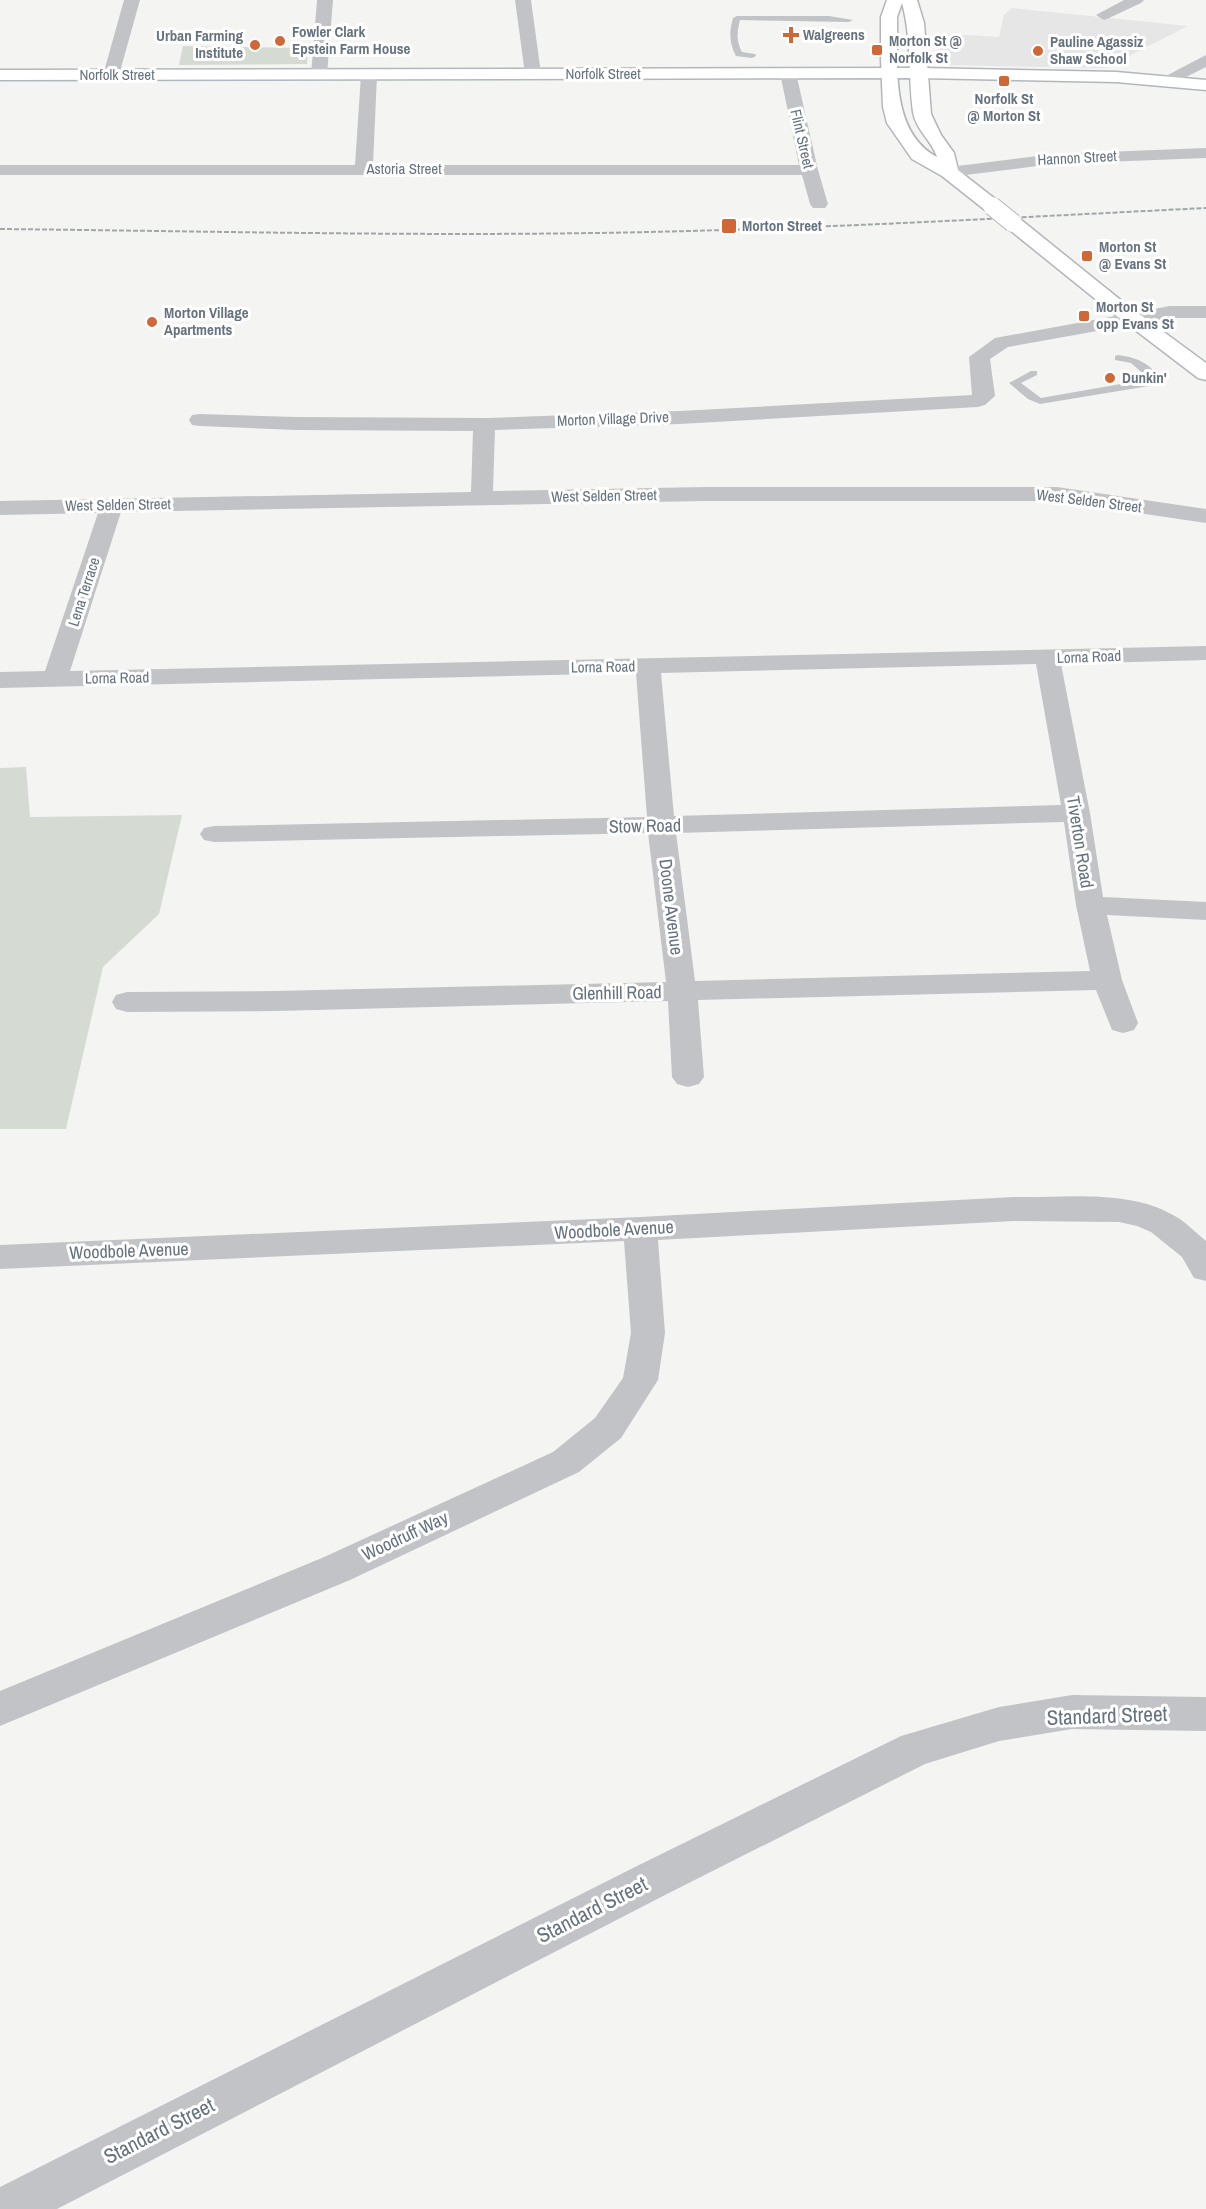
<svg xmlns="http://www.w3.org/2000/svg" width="1206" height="2209" font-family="'Archivo Narrow',sans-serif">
<rect width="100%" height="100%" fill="#f4f5f2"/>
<path fill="#e5e6e5" d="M1012 8 1188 26 1105 68 939 65 937 33 999 37 1004 15Z"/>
<g fill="#d5dbd3">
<path d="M183 46 308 48 307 64 179 65Z"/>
<path d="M26 767 30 817 182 815 159 914 103 967 66 1129H0V768Z"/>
</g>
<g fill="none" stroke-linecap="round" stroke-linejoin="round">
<g stroke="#b3b7bb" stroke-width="3">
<path id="secondary" d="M920 68 1116 72 1206 80V90L1116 82 920 78 0 80V70Z"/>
</g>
<g stroke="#b3b6b9" stroke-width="3">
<g id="highway">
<path d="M887 0H917L924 23 931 114 941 135 954 153 958 170 999 202 1002 206 999 210H985L942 176 912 159 887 123 883 107 881 59V17ZM902 3C912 39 908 75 913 112 916 130 932 141 937 157 889 131 898 64 897 17Z"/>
<path d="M1013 217 1020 219 1123 302 1206 363V380L1198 378 1109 310 1006 227 1003 223 1006 219Z"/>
</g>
</g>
<g fill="#c1c3c6" fill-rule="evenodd">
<path d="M737 16H829L853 20 849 22 740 20C737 32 736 41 742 52L755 54 756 56 752 58 736 56C729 43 729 32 733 18Z"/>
<path d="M1118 355C1134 357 1153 363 1159 380L1149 386 1040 404 1028 399 1009 383 1031 371H1037V375L1021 383 1041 398 1149 379 1131 363 1115 360V356Z"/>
</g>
<g fill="#c1c3c6" fill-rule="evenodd">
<path d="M124 0H140L119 75 111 80 103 75Z"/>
<path d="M317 0H333L327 75 319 80 311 75Z"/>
<path d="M515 0H531L541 74 539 77 533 79 525 74Z"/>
<path d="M1124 0H1144L1141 3 1109 18 1104 20 1096 15Z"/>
<path d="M1206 55V67L1170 85 1162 80 1164 77Z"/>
<path d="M788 68 796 73 818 170 828 204 825 208H813L810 204 802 175H0V165H355L361 75 369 70 377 75 373 165H799L780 73Z"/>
<path d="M1206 148V158L1053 164 949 177 943 176 940 172 943 168 949 167 1053 154Z"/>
<path d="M1170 306H1206V318H1170L1008 347 990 359 995 396 985 405 978 407 680 424 495 430 493 491 705 487H1057L1206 509V523L1057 501H705L121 512 70 671 1206 646V660L1061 664 1090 813 1103 897 1206 902V920L1107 915 1122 980 1138 1023 1134 1030 1123 1033 1112 1030 1096 990 698 1000 704 1077 699 1084 688 1087 677 1084 672 1077 668 1001 276 1011 127 1012 116 1009 112 1002 116 995 127 992 276 991 666 982 648 833 214 842 204 840 200 834 204 828 214 826 647 817 636 673 0 688V672L45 671 98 513 0 515V501L471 492 473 431 296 430 200 426 192 425 189 420 192 415 200 414 296 417 488 418 680 411 972 395 969 357 995 338ZM1036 664 1061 805 674 816 661 673ZM1064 822 1076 905 1090 971 695 981 676 833Z"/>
<path d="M1014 1197C1065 1198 1127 1189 1173 1215 1185 1221 1195 1232 1206 1241V1281L1194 1278 1182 1257 1151 1232 1137 1226 1119 1222 1014 1221 658 1240 665 1333 658 1380 621 1438 579 1472 350 1580 0 1726V1691L322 1558 553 1452 595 1418 623 1378 631 1333 624 1241 0 1269V1245L640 1217Z"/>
<path d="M1072 1695 1206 1697V1731L1072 1729 999 1741 925 1764 665 1895 57 2209H0V2187L635 1867 901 1736 999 1707Z"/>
</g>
<use href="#secondary" fill="#fff" fill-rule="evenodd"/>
<use href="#highway" fill="#fff" fill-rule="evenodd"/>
<path stroke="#a2a6ab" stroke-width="2" stroke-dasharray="5 2" stroke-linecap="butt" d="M0 229C198 231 396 236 594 233 798 230 1002 218 1206 208"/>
<g stroke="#b3b6b9" stroke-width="20" stroke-linecap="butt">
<path id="highway-bridge" d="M992 206 1013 223"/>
</g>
<use href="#highway-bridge" stroke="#fff" stroke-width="18"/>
</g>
<g fill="#d06736" stroke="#fff" stroke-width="2">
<path d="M788 26h6v6h6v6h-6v6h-6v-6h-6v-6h6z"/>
<circle cx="280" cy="41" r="6"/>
<circle cx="255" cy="45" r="6"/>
<rect x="871" y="44" width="12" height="12" rx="3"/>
<circle cx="1038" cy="51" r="6"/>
<rect x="998" y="75" width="12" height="12" rx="3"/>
<rect x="721" y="218" width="16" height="16" rx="3"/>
<rect x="1081" y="250" width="12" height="12" rx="3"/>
<rect x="1078" y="310" width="12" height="12" rx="3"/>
<circle cx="152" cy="322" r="6"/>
<circle cx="1110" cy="378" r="6"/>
</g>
<g text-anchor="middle" stroke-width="6" stroke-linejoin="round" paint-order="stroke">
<g font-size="15" font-weight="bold" fill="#67727f" stroke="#fff" text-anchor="start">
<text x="292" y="37">Fowler Clark<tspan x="292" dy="17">Epstein Farm House</tspan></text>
<text x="803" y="40">Walgreens</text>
<text x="243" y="41" text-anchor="end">Urban Farming<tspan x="243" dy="17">Institute</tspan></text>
<text x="889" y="46">Morton St @<tspan x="889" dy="17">Norfolk St</tspan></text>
<text x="1050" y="47">Pauline Agassiz<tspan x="1050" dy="17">Shaw School</tspan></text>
<text x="1004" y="104" text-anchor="middle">Norfolk St<tspan x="1004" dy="17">@ Morton St</tspan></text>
<text x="742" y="231">Morton Street</text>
<text x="1099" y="252">Morton St<tspan x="1099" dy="17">@ Evans St</tspan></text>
<text x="1096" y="312">Morton St<tspan x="1096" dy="17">opp Evans St</tspan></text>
<text x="164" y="318">Morton Village<tspan x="164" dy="17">Apartments</tspan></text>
<text x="1122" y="383">Dunkin'</text>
</g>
<g font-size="15" fill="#67727f" stroke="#fff">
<text x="603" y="79">Norfolk Street</text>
<text x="117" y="80">Norfolk Street</text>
<text transform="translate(802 139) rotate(77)" y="5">Flint Street</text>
<text transform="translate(1077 158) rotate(-3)" y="5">Hannon Street</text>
<text x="404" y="174">Astoria Street</text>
<text transform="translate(613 419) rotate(-2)" y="5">Morton Village Drive</text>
<text transform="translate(604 496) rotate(-1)" y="5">West Selden Street</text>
<text transform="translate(1089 501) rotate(7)" y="5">West Selden Street</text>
<text transform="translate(118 505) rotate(-1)" y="5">West Selden Street</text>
<text transform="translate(84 592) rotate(-72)" y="5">Lena Terrace</text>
<text transform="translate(1089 657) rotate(-2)" y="5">Lorna Road</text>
<text transform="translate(603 667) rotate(-1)" y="5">Lorna Road</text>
<text transform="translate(117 678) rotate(-1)" y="5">Lorna Road</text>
</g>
<g font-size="18" fill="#67727f" stroke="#fff">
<text transform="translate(645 826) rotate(-1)" y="6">Stow Road</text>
<text transform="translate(1080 842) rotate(81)" y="6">Tiverton Road</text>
<text transform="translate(671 907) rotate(83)" y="6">Doone Avenue</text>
<text transform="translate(617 993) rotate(-1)" y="6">Glenhill Road</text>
<text transform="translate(614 1230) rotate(-3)" y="6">Woodbole Avenue</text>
<text transform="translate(129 1251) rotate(-2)" y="6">Woodbole Avenue</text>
<text transform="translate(405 1536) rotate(-25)" y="6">Woodruff Way</text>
</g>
<g font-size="21" fill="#67727f" stroke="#fff">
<text transform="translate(1107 1716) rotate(-2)" y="7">Standard Street</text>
<text transform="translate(592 1910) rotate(-27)" y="7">Standard Street</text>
<text transform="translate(159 2131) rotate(-27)" y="7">Standard Street</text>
</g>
</g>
</svg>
